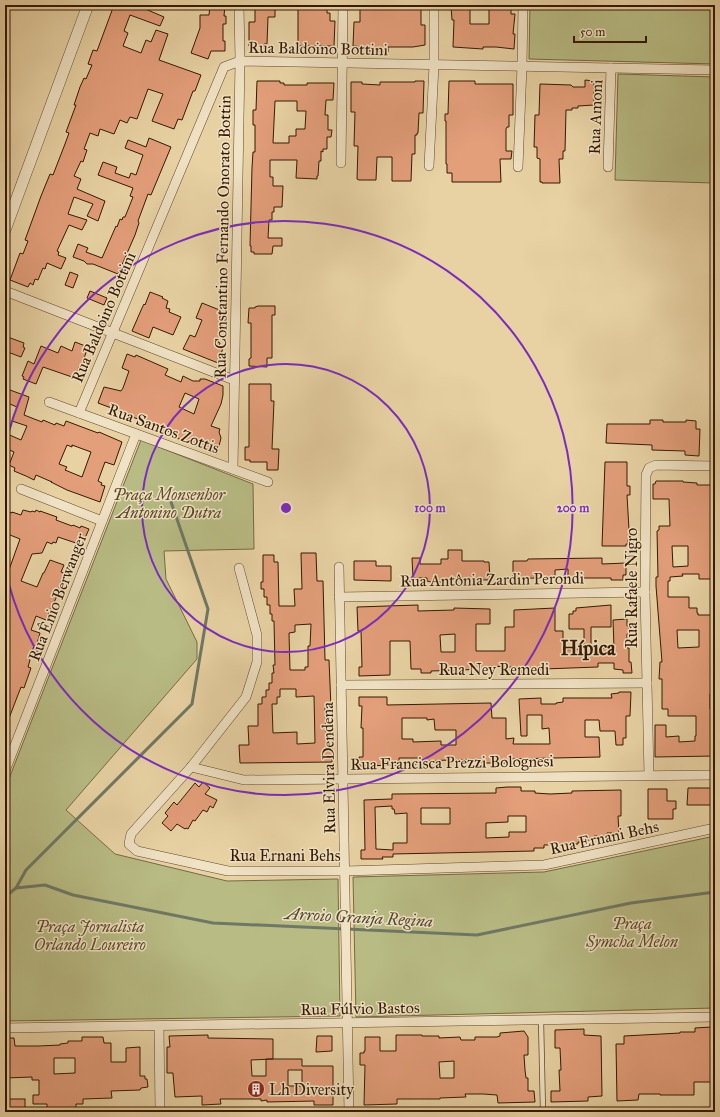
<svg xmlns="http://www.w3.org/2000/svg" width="720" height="1117" font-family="'IM FELL Great Primer',serif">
<rect width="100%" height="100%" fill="#e8d2a4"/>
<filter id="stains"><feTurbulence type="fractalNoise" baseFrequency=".005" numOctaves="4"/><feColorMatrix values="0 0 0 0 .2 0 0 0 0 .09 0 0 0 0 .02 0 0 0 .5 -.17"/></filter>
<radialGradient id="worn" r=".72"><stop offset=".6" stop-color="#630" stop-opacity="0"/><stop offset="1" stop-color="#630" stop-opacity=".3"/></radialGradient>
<g fill="#b8bb84" stroke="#766a42">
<path d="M530 5H715V64L529 59Z"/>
<path d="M618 74 715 77 713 183 615 180Z"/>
<path d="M141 440 253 484 254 549 164 551 166 579 197 642V659L66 810 115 854 227 881 338 879 340 1016 5 1021V789Z"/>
<path d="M715 836V1008L356 1017 353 877 544 872Z"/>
</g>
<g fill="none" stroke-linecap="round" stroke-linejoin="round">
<g stroke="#6f7864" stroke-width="3">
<path d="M16 888 26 870 192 704 208 609 170 499"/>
<path d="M5 897 16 888 45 885 73 895 213 923 477 935 631 903 715 892"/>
</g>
</g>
<g fill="#e39e7a" stroke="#341900" fill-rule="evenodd">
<path d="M114 5H136L164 17 160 26 130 15 124 31 128 33 123 46 141 53 146 40 151 42 156 30 168 34 159 60 201 75 195 91H193L182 120 178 119 174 129 152 121 163 94 148 89 137 119 130 117 127 123 120 120 114 134 100 129 98 136 90 133 84 149 87 150 83 162 81 161 74 176 81 179 77 189 105 201 98 221 87 216 93 204 74 197 68 214 87 220 82 230 69 225 57 251 59 252 58 255 66 258 61 269 47 263 45 269 43 268 38 280 35 279 33 285 30 283 28 287 10 280 20 253 23 254 28 241 25 240 41 196 50 174 53 175 65 144 69 133 66 132 76 105H74L80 87 84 78 86 79 92 65 88 64 93 50 97 51Z"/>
<path d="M210 5H225L224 16H226V24H223V41H225V51H211L208 59 191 53 200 28V15H209Z"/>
<path d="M255 5H274V8H275V17H268L267 44H264V46H249V22H255Z"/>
<path d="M298 5H327V13H330V21H335L334 46H298Z"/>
<path d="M360 5H421V25H425V45L413 47H388V52L369 51V48L358 47 357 46H353L354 22H360Z"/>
<path d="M456 5H470V24H489V5H511V14H515L513 34H515L514 49 496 47H483V49L453 47 454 20H452L451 6H456Z"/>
<path d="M585 80 594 81V105L578 106V108H572V110H566L565 151H563V159H559L560 183H542V182H540V159L537 158V147H534L535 115H539L540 84 571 85 573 87H585Z"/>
<path d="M257 81H280V83H284V85H307V83H334L333 100H326L325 115H328V130H332L331 137H327V149H323V152L321 151V161H319L318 176H317V179L296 178 297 160H270V177H273V186H283L282 207H274V212H272V220H269L268 238H282V246H273L272 254H254V252H251V246H250L252 168 253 152H255V125H253V110H256ZM275 101H297V111H306L305 129H296V136H289V143H273Z"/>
<path d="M415 81H424L423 113H419L418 133H417V135H415V154H412L411 181H392V157H377L376 180H359L357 179 358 146H354L355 112H351V82H362V84L380 85V82H415Z"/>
<path d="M449 81H475V84H513V115H509V127H507L506 129V151H512L511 159H500L501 182H452V173H447V164H446V121H445V114H448Z"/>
<path d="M149 138 171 147 151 195 148 194 138 221 139 223 135 235 118 274 93 264H87L84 261 73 257 78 244 88 248 86 252 102 258 116 226 117 227 120 219 122 220 123 217H125L133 197 130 196 133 188 98 175 103 162 117 167 115 173 129 178 131 173 136 175 143 155 125 148 128 140 146 147Z"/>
<path d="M70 272 78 275 73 288 65 285Z"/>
<path d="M90 291 107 298 104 305 87 298Z"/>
<path d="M150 292 163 297 162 298 168 301 166 308 170 309 169 312 181 317 173 335 153 327 149 338 132 331 142 308 144 304 145 305Z"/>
<path d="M202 303 222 311 219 318 221 319 220 323 223 324 218 342 220 343 219 346 223 348 218 363 183 349 190 335 195 337 202 320 196 318Z"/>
<path d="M258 306H275V315H272V358H267V367L249 366V359L251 358V323H248L249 308H255V307Z"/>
<path d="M5 336 24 343 23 347 25 348 21 357 5 351Z"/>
<path d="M75 342 88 347 81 367H79L75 378 43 367 36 384 23 379 24 377 22 376 28 361 34 364 41 346 58 353 61 346 72 351Z"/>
<path d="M127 354 135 357 136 355 168 369 165 375 181 382 183 376 193 381H200V379H205L223 386V395L221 404 211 426 220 429 219 432 221 438 217 454 169 435 170 432 155 425 121 413 122 412 98 403 104 387 121 391 123 388 129 371 122 368ZM185 393 199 399 194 414 179 407Z"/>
<path d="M249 384H271V401H274L272 449H279L278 470H267V462H250V460H245V447H249Z"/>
<path d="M10 390 29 397 24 415 42 422 43 420 55 425 56 423 64 426 66 421 98 433 99 432 122 442 114 465 105 462 98 481 102 483 101 485 105 486 100 502 67 490 51 482H52L36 475 34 480 26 476 14 471 15 468 9 465 14 452 5 448V433L21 440 27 426 12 421 17 407 5 402ZM67 445 72 447V445L91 452 82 477 65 470 67 467 59 464Z"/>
<path d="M650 420H663V422H686V420L696 421V429H700L699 456 685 455V451L652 450V445L606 443 607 424H650Z"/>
<path d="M605 462H627V486H630V495H627L629 530V539H628V544H626V546H602Z"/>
<path d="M656 481H683V482L697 483V485H712V515H715V579H699V574H682L683 576 670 577V581H668V597H689V608H697V613H698V615H715V694H710V709H715V756L655 757V725H666V737L679 736V742L695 741V736H696V716H668V709H662V679H659L660 662H662L656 586V577H658L657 531 659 530V526H670L669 499H653V484H655ZM672 546H688V566L673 567ZM677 630H699V647L678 648Z"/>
<path d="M23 510 31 512 32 511 35 512 36 510 40 512V511L57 517 56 520 72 526 73 525 80 528 81 526 89 529 82 545 58 537 56 543 53 542 52 544 47 542 42 553 32 554 21 581 37 587 43 573H44L50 560 64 565 61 572 64 573 56 598 46 620 36 616 31 630 40 633 36 647 34 646 29 660H30L28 667 31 668 24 688 21 687 6 726 5 590 7 582 5 581 20 539 5 533V511L12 513V512L21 515Z"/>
<path d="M448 550H462V561H484V562H489L490 580 441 579 442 582H431L427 581V578H413L412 558H420V564H441V559H448Z"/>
<path d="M301 553H316L317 581H323L325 660H329L331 708H325L326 732H333L332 762 240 763 239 745H249L248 726H258V704H262V697H266V690H269V683H272V673H274L273 665H275L274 621H272V614H270V605H267V597H264V589H261V582H263V555H274V562H278L279 606H295L294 589H302ZM311 624 310 646H308V667H305V670H290L289 633 295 632V625ZM280 689H296V697L314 696 315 743 297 744V732L273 733 272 704H277V697H280Z"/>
<path d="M602 558V564L626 563V575H623V580H611V578H568V569L555 570V577L513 579V561H527L528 559Z"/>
<path d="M354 561H376V566H391V581L354 580Z"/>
<path d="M418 605V611L454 610V608L490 609V624H476V651H505V627H514V610L555 608V631H563V650L584 649V629H569V614H573V611H576V608L611 605V627H591V649L614 648 613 620 627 619V626H629V634H627V648H629V662H631L632 673H623V670L614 669V663H598V667L543 669V670H533V668L488 666V669L431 671V673H421V669H411L410 641H390V675L359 676V667H362L361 631H358L357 607ZM455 634V652H441L440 635Z"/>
<path d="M619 692H631L630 716H626V738H623V745H616L615 731H600L599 720H585V737H599L600 757 510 759V763H481V759L421 761V758H399V765L359 766V757H363V728H361L362 706H359V697H387V705L491 703 492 718H506V739L514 738 513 744H550L549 728 542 729V715H527V736H521L519 699 541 698V704H556V703L563 702V698H612L611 694 619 693ZM402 718H427V720L434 719 435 730H456V745H441V741L413 742V739H402Z"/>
<path d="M203 782 210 788 205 794 217 800 213 808 210 806 207 812 203 810 195 821 193 820 188 829 186 828 185 829 177 824 171 831 162 823 168 816 165 813 174 802 177 805 195 783 199 787Z"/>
<path d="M507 787H521V791H535V793L550 794 572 793V791L621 790V816H618L619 833H607V836H594V840H582L583 842H578V844L544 845V848H534V851L393 854V857H382L383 859H361V850H365L364 800 392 799V794L496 793V788ZM392 806V809H394L395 814 407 813V843H393V850L376 849 375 807ZM421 808H450V824H421ZM508 816H526V832H509V837L486 838V823L508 822Z"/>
<path d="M688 788H714L715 805H687Z"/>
<path d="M648 789H667V801H676V809H673V819H648Z"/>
<path d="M712 1027V1039H715V1082H694V1095H660V1094H639L638 1100 617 1101 616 1044H624V1036L680 1033V1032H695V1028Z"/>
<path d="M584 1029V1035L601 1036 602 1096 588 1097V1101L551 1102V1091H560L559 1070H561L560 1048H555V1030Z"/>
<path d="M524 1031 528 1037V1055H524L525 1070 526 1078H528V1091H534L535 1102 498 1103 497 1095 483 1094H465L466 1097 440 1098V1099H397V1104L364 1105 365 1065H360V1053H364V1051H365V1037H380V1051H396V1035H422V1036H439V1038L460 1037 461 1040H475V1037H497L500 1036V1033ZM454 1061V1078H440L439 1062Z"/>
<path d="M208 1035V1038L273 1039V1059L251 1060 252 1076H266V1059H302V1066H333V1105H314V1101L267 1102V1100L261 1101V1099H220L221 1104 202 1105V1096L175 1097 173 1074V1073H167V1047H170L169 1036ZM288 1070H302V1086H288Z"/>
<path d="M317 1036H332V1051L316 1052Z"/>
<path d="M82 1037H103L104 1043H111V1062H126V1048L140 1047V1076H145V1079H147L148 1087 141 1088 140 1090 111 1091 112 1098 83 1099V1104H76V1109H47V1104H33V1095H39V1080H32V1077L5 1078V1038H14L15 1046H39L60 1045V1044L68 1043V1041H82ZM54 1058H75V1073L54 1074Z"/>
<rect x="5" y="1099" width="20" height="11"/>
</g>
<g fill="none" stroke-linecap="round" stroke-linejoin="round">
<g stroke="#614729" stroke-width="6">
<path id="service" d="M541 1020 543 1112"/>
</g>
<g stroke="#614729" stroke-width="10">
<g id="minor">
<path d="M341 163 343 5"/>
<path d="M429 166 434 65V5"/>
<path d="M518 167 522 66 523 5"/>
<path d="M608 167 611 68"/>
<path d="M5 291 234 380"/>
<path d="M49 402 268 482"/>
<path d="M79 413 224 67 240 61 715 70"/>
<path d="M233 469 240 61 239 5"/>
<path d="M21 489 102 521"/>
<path d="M339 567 349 1112"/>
<path d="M239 568 257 635V662L246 697 191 767 131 834 129 844 137 851 228 871H345L544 865 715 828"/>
<path d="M339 597 645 592"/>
<path d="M341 685 647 683"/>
<path d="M191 767 244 780 715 775"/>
<path d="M5 771 136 434"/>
<path d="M649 775 645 592 646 475 649 468 656 465 715 466"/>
<path d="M159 1026 160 1112"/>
<path d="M5 1028 715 1017"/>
</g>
</g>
<g stroke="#614729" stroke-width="12">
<path id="tertiary" d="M5 230 88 5"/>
</g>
<use href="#service" stroke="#f0e2c4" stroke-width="4.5"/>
<use href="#minor" stroke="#f0e2c4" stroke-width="9"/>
<use href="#tertiary" stroke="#f0e2c4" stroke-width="11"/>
</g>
<g fill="none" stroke="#7b2cbf" stroke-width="2">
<circle cx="286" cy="508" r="144"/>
<path d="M5 448A287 287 0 1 1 5 568"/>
</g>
<defs>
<g id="building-disc" transform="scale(0.9)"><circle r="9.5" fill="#8f2418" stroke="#f0e2c4"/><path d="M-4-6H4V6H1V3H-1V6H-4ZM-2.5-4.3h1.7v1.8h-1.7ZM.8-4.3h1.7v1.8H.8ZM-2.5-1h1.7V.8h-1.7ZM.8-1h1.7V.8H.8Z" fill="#fff"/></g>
</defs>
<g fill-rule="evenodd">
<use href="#building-disc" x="256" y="1089"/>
</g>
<g text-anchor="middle" stroke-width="3" stroke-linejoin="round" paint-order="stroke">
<g font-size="16" fill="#341900" stroke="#f0e2c4">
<text transform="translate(318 48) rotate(1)" y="6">Rua Baldoino Bottini</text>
<text transform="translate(595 117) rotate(-88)" y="6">Rua Amoni</text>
<text transform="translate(222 237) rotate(-89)" y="6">Rua Constantino Fernando Onorato Bottin</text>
<text transform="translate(103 317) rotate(-67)" y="6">Rua Baldoino Bottini</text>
<text transform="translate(164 428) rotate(20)" y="6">Rua Santos Zottis</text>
<text transform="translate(492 579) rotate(-1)" y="6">Rua Antônia Zardin Perondi</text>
<text transform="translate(631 588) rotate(-90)" y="6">Rua Rafaele Nigro</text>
<text transform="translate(57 597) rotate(-69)" y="6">Rua Ênio Berwanger</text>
<text x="494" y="675">Rua Ney Remedi</text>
<text transform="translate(452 762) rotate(-1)" y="6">Rua Francisca Prezzi Bolognesi</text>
<text transform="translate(328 768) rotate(-91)" y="6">Rua Elvira Dendena</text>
<text transform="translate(604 837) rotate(-12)" y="6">Rua Ernani Behs</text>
<text x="285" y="861">Rua Ernani Behs</text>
<text transform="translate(360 1008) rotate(-1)" y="6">Rua Fúlvio Bastos</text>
</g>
<g font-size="16" font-style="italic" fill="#5c4a28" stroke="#f0e2c4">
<text x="169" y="500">Praça Monsenhor<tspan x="169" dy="18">Antonino Dutra</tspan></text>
<text x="632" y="929">Praça<tspan x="632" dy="18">Symcha Melon</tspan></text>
<text x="90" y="932">Praça Jornalista<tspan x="90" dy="18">Orlando Loureiro</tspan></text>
</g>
<g font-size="16" fill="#341900" stroke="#f0e2c4" text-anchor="start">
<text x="269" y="1095">Lh Diversity</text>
</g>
<g font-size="17" font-style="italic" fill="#524932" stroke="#f0e2c4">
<text transform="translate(359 917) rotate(3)" y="6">Arroio Granja Regina</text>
</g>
<g font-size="20" font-weight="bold" fill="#341900" stroke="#f0e2c4">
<text x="588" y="655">Hípica</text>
</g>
</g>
<circle cx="286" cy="508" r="6" fill="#7b2cbf" stroke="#f0e2c4" stroke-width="2"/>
<g font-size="12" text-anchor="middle" font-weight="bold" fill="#7b2cbf" stroke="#f0e2c4" stroke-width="3" stroke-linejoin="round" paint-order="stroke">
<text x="430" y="512">100 m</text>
<text x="573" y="512">200 m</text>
</g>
<rect width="720" height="1117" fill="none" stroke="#e8d2a4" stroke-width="20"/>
<rect x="6" y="6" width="708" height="1105" fill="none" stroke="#341900" stroke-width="2"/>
<rect x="10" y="10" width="700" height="1097" fill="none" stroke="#341900"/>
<path d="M574 36v6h72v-6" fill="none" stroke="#341900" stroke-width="2"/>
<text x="580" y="36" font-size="12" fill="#341900" stroke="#f0e2c4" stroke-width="3" paint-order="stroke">50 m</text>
<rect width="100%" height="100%" filter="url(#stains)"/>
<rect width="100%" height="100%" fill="url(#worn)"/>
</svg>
